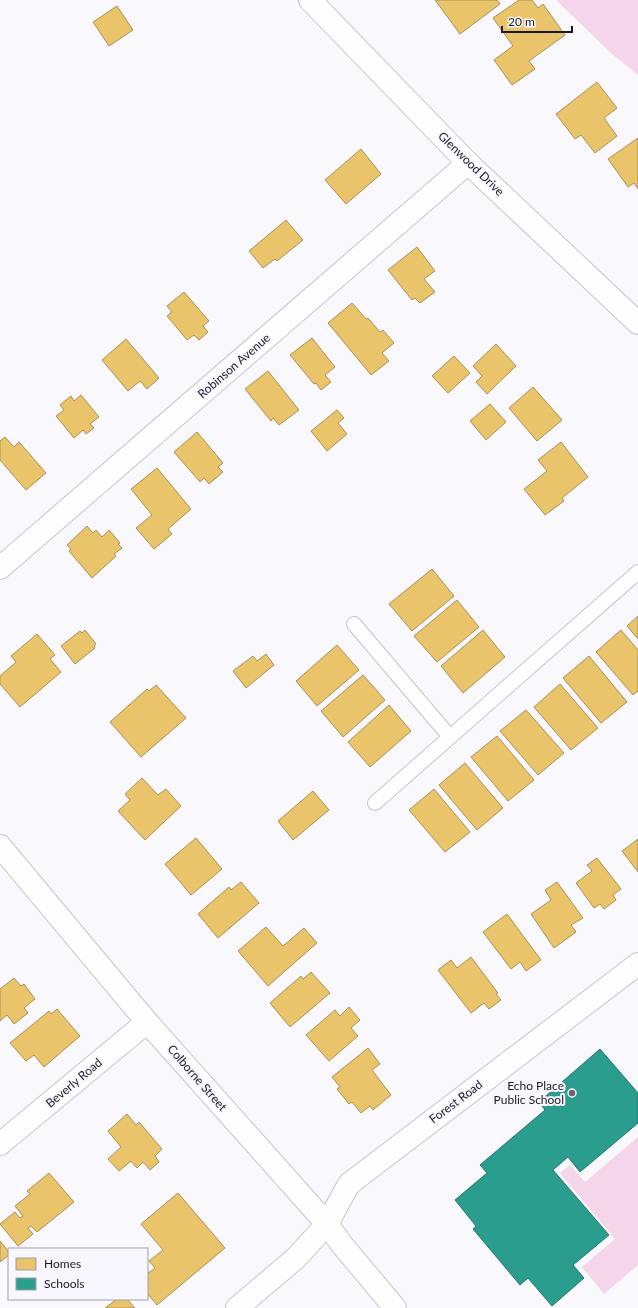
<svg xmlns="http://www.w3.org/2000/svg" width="638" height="1308" font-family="Lato,sans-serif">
<rect width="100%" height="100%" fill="#f9f8fd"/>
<g fill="#f5d5e9">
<path d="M556 0H638V75L612 54Z"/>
<path d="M638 1137V1265L604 1294 582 1267 615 1239 560 1173 570 1165 585 1182Z"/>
</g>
<g fill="#e9c46a" stroke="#ab9055">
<path d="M435 0H497L500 4 460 34Z"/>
<path d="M519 0H532L538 8 543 4 565 35 529 61 535 69 512 85 494 60 513 46 493 18Z"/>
<path d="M117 6 133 30 109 46 93 22Z"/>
<path d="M597 82 617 108 604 118 617 136 595 153 581 135 575 139 556 114Z"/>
<path d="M638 138V189L634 183 628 187 608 159Z"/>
<path d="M361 149 381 174 346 204 325 180Z"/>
<path d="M286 220 303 240 277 261 275 259 263 268 249 251Z"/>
<path d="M417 247 435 271 424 279 435 292 420 303 415 298 412 300 388 270Z"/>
<path d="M184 292 209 321 203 326 208 332 199 340 194 335 187 340 167 316 172 312 167 306Z"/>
<path d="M352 303 366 319 368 318 380 332 383 330 394 343 382 353 389 361 371 375 328 323Z"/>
<path d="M312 338 335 367 325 375 331 382 321 390 316 383 314 384 290 355Z"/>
<path d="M126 339 159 378 147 389 140 381 128 391 102 360Z"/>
<path d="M496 344 516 366 487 394 476 382 482 376 473 366Z"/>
<path d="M454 356 470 373 448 393 432 376Z"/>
<path d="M268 371 299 410 279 425 273 418 271 421 245 389Z"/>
<path d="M533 387 562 420 537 441 509 408Z"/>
<path d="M81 395 99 417 90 424 94 428 86 434 83 430 74 438 56 416 64 410 60 405 71 396 74 401Z"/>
<path d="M490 404 506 422 486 440 470 421Z"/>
<path d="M337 410 344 418 338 423 347 434 327 451 311 431Z"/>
<path d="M197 432 223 463 218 467 223 472 209 484 204 478 200 482 174 452Z"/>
<path d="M5 437 14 447 19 442 46 473 26 490 0 460V441Z"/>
<path d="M561 442 588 477 562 498 564 501 545 515 524 489 547 471 538 460Z"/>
<path d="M157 468 191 509 168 529 172 534 154 549 136 528 152 515 131 489Z"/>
<path d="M87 526 93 533 96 530 102 537 109 530 120 543 118 544 122 548 114 554 116 556 92 578 69 551 71 549 67 545Z"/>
<path d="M432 569 454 596 412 631 389 604Z"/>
<path d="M457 600 479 627 437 662 414 636Z"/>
<path d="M638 616V639L627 626Z"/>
<path d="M85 630 96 644 94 646 95 648 75 664 61 646 80 631 82 633Z"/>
<path d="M483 630 505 657 463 693 441 666Z"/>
<path d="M621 630 638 650V691L633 695 596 652Z"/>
<path d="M37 634 55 655 50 659 61 672 20 707 0 684V676L16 662 11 656Z"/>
<path d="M337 645 359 670 317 706 296 681Z"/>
<path d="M266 654 274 665 246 688 233 671 253 656 257 661Z"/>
<path d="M589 656 627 702 601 723 563 678Z"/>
<path d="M363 675 385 700 343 737 321 711Z"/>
<path d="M560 684 598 728 571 750 534 707Z"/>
<path d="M156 685 186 718 141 757 110 722 147 689 149 691Z"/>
<path d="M389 705 411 731 370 767 348 742Z"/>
<path d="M526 710 564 753 538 775 500 731Z"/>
<path d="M497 736 534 780 508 801 471 757Z"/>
<path d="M465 763 503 808 477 830 439 785Z"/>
<path d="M142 778 158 795 166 789 181 806 145 840 118 811 130 800 125 794Z"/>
<path d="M434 789 470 832 445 852 409 810Z"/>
<path d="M313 791 329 810 293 840 278 821Z"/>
<path d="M196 838 222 869 191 895 165 864Z"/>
<path d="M638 839V872L622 851Z"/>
<path d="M597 858 621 889 613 895 616 900 604 909 600 904 594 908 576 883 592 871 587 865Z"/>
<path d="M241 882 259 903 218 938 198 914 229 887 231 890Z"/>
<path d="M557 882 583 918 571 925 576 932 554 948 531 914 551 900 545 890Z"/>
<path d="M507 914 541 960 526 971 520 962 511 969 483 932Z"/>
<path d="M266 927 283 946 304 928 317 943 268 986 238 951Z"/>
<path d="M471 957 498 993 496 994 501 1000 489 1009 484 1003 471 1013 438 970 451 960 457 968Z"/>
<path d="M311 972 330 993 290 1027 270 1003 301 976 303 979Z"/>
<path d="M14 978 21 986 24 984 35 999 24 1008 28 1013 14 1024 7 1015 0 1021V989Z"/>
<path d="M349 1007 360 1020 351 1028 358 1036 329 1061 306 1035 335 1010 340 1016Z"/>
<path d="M57 1009 80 1036 44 1067 34 1055 26 1061 10 1043 49 1011 51 1014Z"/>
<path d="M368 1048 380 1064 372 1070 391 1095 373 1110 370 1106 361 1113 352 1102 349 1104 337 1089 340 1087 332 1077Z"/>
<path d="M127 1114 136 1125 139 1122 162 1149 155 1156 159 1162 150 1170 143 1162 137 1168 131 1161 119 1171 108 1159 121 1147 108 1131Z"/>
<path d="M49 1173 74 1202 37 1232 31 1226 28 1228 33 1234 18 1246 0 1224 15 1212 20 1218 23 1216 15 1206 30 1194 27 1191Z"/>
<path d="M178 1193 225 1248 157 1305 147 1293V1274L155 1268 149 1261 163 1250 141 1224Z"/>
<path d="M0 1241 9 1252V1255L0 1262Z"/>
<path d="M117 1299H127L135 1308H105Z"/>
</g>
<path fill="#2a9d8f" stroke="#26756f" d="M600 1049 638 1093V1123L580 1172 568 1157 553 1170 609 1235 573 1265 584 1278 552 1306 528 1278 520 1285 473 1229 476 1226 455 1200 487 1173 480 1165 545 1110 539 1102Z"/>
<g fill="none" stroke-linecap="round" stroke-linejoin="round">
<g stroke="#c6c4cd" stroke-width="16">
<g id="service">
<path d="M354 624 450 737"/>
<path d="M375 803 638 572"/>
</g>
</g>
<g stroke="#c6c4cd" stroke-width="24">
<g id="minor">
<path d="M310 0 468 163 638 323"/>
<path d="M0 568 468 163"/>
<path d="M0 1144 147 1022"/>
<path d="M237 1308 296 1258 327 1224 349 1184 638 964"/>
</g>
</g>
<g stroke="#c6c4cd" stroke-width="24">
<path id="secondary" d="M0 846 147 1022 327 1224 343 1246 395 1308"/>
</g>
<use href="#service" stroke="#fefeff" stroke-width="14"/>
<use href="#minor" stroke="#fefeff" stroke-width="22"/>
<use href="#secondary" stroke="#fefeff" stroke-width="22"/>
</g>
<circle fill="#696670" stroke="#f8f7fe" stroke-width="1.5" cx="572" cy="1093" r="4"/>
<g text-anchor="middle" stroke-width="4" stroke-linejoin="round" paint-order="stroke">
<g font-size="12" fill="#1b1824" stroke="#f8f7fe">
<text transform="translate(471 164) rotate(44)" y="4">Glenwood Drive</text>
<text transform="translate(234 366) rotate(-41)" y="4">Robinson Avenue</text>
<text transform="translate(197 1078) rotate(49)" y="4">Colborne Street</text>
<text transform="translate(74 1083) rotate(-40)" y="4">Beverly Road</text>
<text transform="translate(456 1102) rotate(-37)" y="4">Forest Road</text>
</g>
<g font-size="12" fill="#1b1824" stroke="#f8f7fe" text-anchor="end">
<text x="564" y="1090">Echo Place<tspan x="564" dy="14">Public School</tspan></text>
</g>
</g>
<rect x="8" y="1248" width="140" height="52" fill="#f8f7fe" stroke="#a09ea7"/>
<rect x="16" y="1258" width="20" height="12" fill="#e9c46a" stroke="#a09ea7"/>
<text x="44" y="1268" font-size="12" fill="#1b1824">Homes</text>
<rect x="16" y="1278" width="20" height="12" fill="#2a9d8f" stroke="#a09ea7"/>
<text x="44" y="1288" font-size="12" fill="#1b1824">Schools</text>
<path d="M502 26v6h70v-6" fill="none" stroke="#1b1824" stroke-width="2"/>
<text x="508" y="26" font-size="12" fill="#1b1824" stroke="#f8f7fe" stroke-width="3" paint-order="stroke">20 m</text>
</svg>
